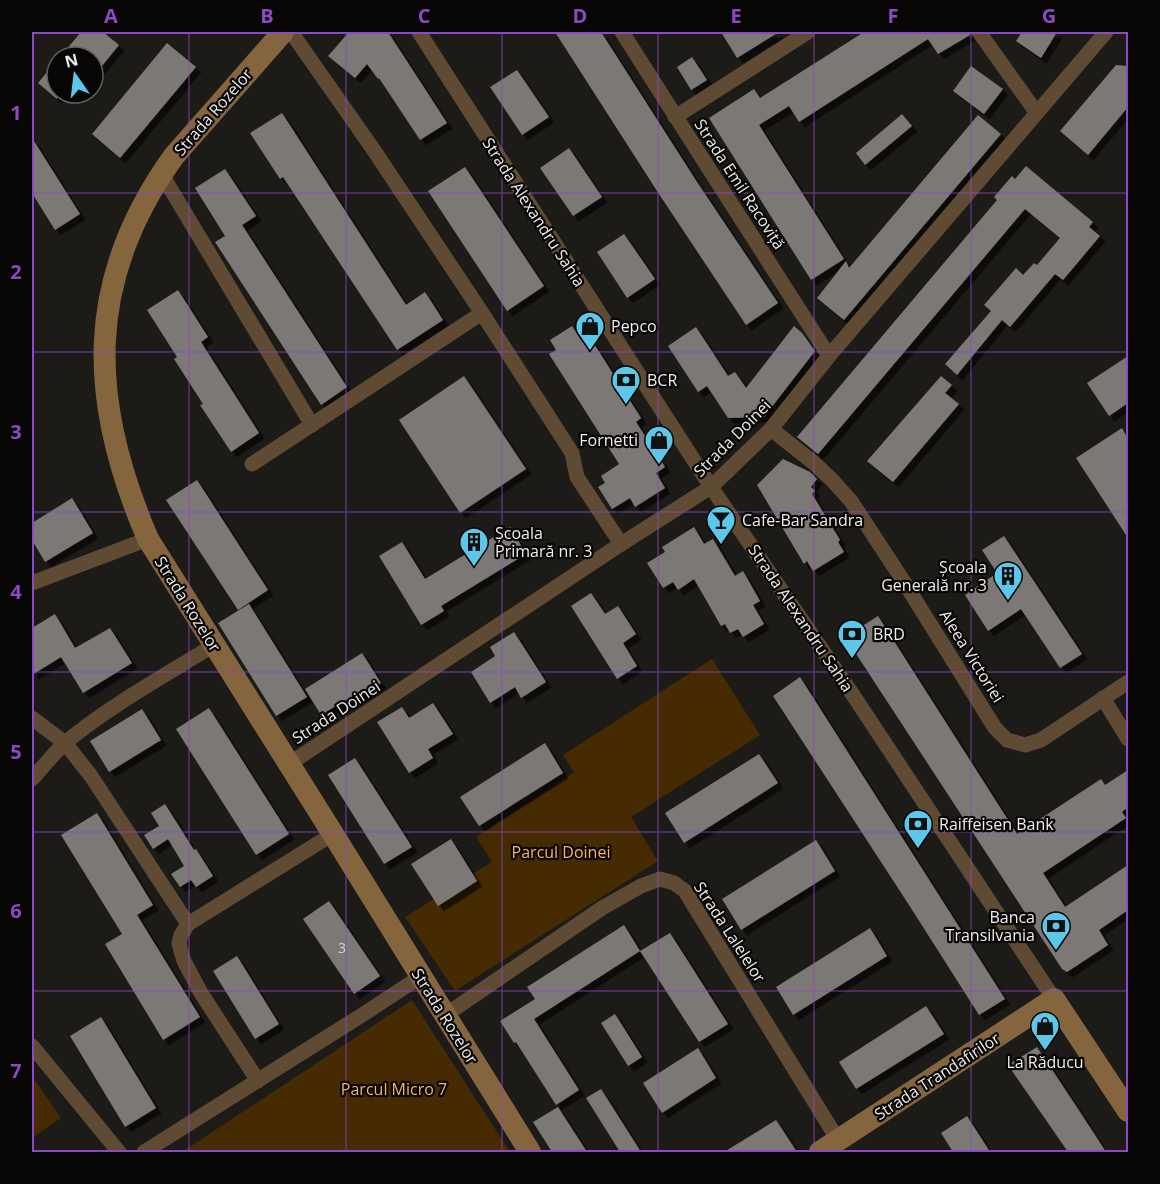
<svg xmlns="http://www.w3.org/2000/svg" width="1160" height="1184" font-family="'Open Sans',sans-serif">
<defs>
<filter id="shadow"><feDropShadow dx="5.5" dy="5.5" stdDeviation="0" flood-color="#0009"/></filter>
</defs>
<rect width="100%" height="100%" fill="#1d1b18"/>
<g fill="#452a02">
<path d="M712 659 760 735 631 817 658 861 455 991 405 917 492 862 476 837 574 772 563 755Z"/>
<path d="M412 1000 510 1152H182Z"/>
<path d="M35 1080 61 1118 32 1138V1082Z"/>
</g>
<g fill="#7b7874" filter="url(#shadow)">
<path d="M81 32H103L119 45 93 77V57H60Z"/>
<path d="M349 32H388L447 123 420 140 379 78 378 79 367 64 355 78 328 56Z"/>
<path d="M555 32H601L697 182 778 303 746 325 657 191Z"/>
<path d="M721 32H779L737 58Z"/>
<path d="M864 32H969L970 35 938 54 928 39 799 122 789 106 759 125 844 259 811 280 709 118 754 89 760 98Z"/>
<path d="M1022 32H1057L1041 58 1016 41Z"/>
<path d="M167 43 196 67 120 158 92 134Z"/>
<path d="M692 57 707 80 691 90 677 67Z"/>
<path d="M57 60V99L38 83Z"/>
<path d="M1116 65 1128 66V107L1088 155 1060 131Z"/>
<path d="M971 66 1003 89 984 114 953 91Z"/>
<path d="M517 70 549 117 522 135 490 87Z"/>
<path d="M282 113 406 305 425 292 443 320 397 350 283 177 280 179 250 133Z"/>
<path d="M902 114 912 126 865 165 856 153Z"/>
<path d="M978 115 1001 134 844 320 817 298 846 261 849 268Z"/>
<path d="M32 138 80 214 55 230 32 193Z"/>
<path d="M569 148 602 197 573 216 540 168Z"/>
<path d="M1026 166 1093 222 1089 227 1100 236 1063 280 1055 274 1010 327 1002 320 957 375 945 364 991 311 984 305 1016 268 1023 275 1034 263 1037 265 1060 238 1025 209 818 454 797 437 997 200 994 197 1012 176 1015 179Z"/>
<path d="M465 167 544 286 507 311 428 191Z"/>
<path d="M225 169 256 216 242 225 347 387 321 405 215 242 225 236 195 188Z"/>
<path d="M624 234 655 279 627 298 597 252Z"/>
<path d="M178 290 208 337 201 342 259 433 231 452 200 405 203 404 174 359 177 357 147 310Z"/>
<path d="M572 326 583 343 591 339 641 418 636 422 665 467 656 473 665 488 635 507 630 498 612 509 598 487 605 483 601 476 619 464 549 354 556 350 550 340Z"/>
<path d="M794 326 802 333 815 351 764 417 728 418 707 386 698 392 668 346 696 327 728 376 735 372 746 388Z"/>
<path d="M1128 356V403L1109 416 1087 383Z"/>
<path d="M464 376 526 469 460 513 399 420Z"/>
<path d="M941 376 952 385 945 393 959 404 893 482 867 461Z"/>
<path d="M1122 428 1128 439V538L1076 458Z"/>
<path d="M783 459 810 472 817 479 811 487 815 491 812 494 840 540 838 542 844 552 813 571 807 561 804 564 757 485Z"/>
<path d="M197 480 268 590 238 610 166 500Z"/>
<path d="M72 498 93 533 45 562 32 540V523Z"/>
<path d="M510 527 526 554 441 606 444 611 421 625 379 556 402 542 425 579Z"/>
<path d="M694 527 704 544 713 539 735 576 743 571 760 601 753 605 764 624 743 637 738 629 730 633 725 624 721 626 694 579 678 590 673 582 663 588 647 563 665 552 662 547Z"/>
<path d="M1004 536 1082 654 1060 668 1021 609 988 631 965 595 997 573 982 550Z"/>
<path d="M591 593 605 614 618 606 636 634 623 643 637 666 617 679 571 606Z"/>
<path d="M249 604 307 697 276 716 218 623Z"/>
<path d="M55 614 75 648 110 628 132 663 83 693 61 657 32 675V628Z"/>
<path d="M878 616 1017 834 1101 779 1105 785 1128 770V807L1122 812 1126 818 1043 873 1065 907 1128 865V910L1099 930 1108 945 1067 972 1062 969 845 637Z"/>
<path d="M514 632 546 682 521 698 515 687 490 703 471 672 495 656 490 647Z"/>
<path d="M362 653 381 683 359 697 357 693 321 715 305 689Z"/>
<path d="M800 677 1005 999 979 1015 909 905 773 696Z"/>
<path d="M433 703 453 734 428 749 433 758 409 773 377 722 402 707 409 718Z"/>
<path d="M209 708 289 834 256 855 176 729Z"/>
<path d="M142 709 161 740 109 772 90 741Z"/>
<path d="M545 743 563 773 479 826 460 797Z"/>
<path d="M759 754 778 783 684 843 665 813Z"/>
<path d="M355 758 412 847 384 864 328 775Z"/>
<path d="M165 804 194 850 196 849 213 876 196 887 191 880 180 887 171 874 184 866 168 839 153 849 144 835 159 826 151 813Z"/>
<path d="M97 813 153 905 137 915 200 1017 163 1040 105 944 122 934 61 835Z"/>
<path d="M451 839 477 881 438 906 411 864Z"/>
<path d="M816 840 835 871 741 930 722 899Z"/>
<path d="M329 901 380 976 354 994 303 919Z"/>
<path d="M624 925 640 951 534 1019 579 1090 556 1105 516 1042 514 1043 500 1021 535 999 527 987Z"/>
<path d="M870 928 887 956 793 1015 776 987Z"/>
<path d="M670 933 728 1024 699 1042 640 951Z"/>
<path d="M237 956 279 1024 255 1039 213 971Z"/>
<path d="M926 1006 944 1034 856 1089 839 1062Z"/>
<path d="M615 1014 642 1057 628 1066 601 1023Z"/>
<path d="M101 1017 156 1108 125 1127 70 1036Z"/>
<path d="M1037 1047 1080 1112 1106 1152H1068L1008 1065Z"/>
<path d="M698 1048 716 1078 662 1113 643 1083Z"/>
<path d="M601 1089 641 1152H620L586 1098Z"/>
<path d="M558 1107 587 1152H552L533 1122Z"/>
<path d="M967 1116 990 1152H953L941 1133Z"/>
<path d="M776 1120 797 1152H724Z"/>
</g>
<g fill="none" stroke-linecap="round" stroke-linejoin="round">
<g stroke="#5f4b33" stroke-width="15">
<path d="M291 32 373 149 482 313 572 453 577 477 621 544"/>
<path d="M419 32 711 487 851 692 1054 999"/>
<path d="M622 32 711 172 829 356"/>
<path d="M979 32 1036 112"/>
<path d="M675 117 808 32"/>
<path d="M161 173 312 425"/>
<path d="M771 429 814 463 832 480 851 501 904 582 995 728 1007 740 1025 745 1041 740 1128 682"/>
<path d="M252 464 482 313"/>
<path d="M32 583 148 539"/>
<path d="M1103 698 1128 739"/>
<path d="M32 718 65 743 91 776 188 924 181 935 179 944 184 961 201 993 258 1081"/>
<path d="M289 764 621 544 711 487 771 429 829 356 1106 32"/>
<path d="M32 779C43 767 54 753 66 742 111 705 164 676 214 645"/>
<path d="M188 924 333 834"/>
<path d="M444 1016 602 908 641 886 660 879 674 883 685 891 838 1140"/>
<path d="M32 1046 119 1152"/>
<path d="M144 1152 359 1017 420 977"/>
</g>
<g stroke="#85653e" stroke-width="22">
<path d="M283 32 174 156C83 282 89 402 148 539L333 834 530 1152"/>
<path d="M820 1152 1054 999 1128 1111"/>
</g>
</g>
<path fill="none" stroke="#8c49c6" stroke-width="1.5" stroke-opacity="0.55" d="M189 32V1152M346 32V1152M502 32V1152M658 32V1152M814 32V1152M971 32V1152M32 193H1128M32 352H1128M32 512H1128M32 672H1128M32 832H1128M32 991H1128"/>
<defs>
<g id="shop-pin" transform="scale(1.5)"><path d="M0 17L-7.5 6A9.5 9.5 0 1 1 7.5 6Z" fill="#5cc7e8" stroke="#070605"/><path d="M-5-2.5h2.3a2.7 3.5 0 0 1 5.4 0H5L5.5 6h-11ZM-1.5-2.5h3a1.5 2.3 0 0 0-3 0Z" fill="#111"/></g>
<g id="bank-pin" transform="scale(1.5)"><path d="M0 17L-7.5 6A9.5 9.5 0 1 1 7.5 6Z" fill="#5cc7e8" stroke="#070605"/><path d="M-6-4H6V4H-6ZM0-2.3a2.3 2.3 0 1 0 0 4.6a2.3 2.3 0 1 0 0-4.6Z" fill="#111"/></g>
<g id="bar-pin" transform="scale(1.5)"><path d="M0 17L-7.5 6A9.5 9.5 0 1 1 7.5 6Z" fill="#5cc7e8" stroke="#070605"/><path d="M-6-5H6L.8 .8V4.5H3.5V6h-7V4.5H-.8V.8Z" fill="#111"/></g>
<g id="building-pin" transform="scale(1.5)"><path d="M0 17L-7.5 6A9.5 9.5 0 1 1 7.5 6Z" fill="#5cc7e8" stroke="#070605"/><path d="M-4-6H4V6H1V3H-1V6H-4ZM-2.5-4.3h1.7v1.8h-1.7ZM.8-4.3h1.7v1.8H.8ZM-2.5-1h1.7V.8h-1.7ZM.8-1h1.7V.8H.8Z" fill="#111"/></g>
</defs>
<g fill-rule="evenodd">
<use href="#shop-pin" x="590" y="326"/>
<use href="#bank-pin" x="626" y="380"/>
<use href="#shop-pin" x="659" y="440"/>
<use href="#bar-pin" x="721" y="520"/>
<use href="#building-pin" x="474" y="542"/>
<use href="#building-pin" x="1008" y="576"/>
<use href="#bank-pin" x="852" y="634"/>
<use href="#bank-pin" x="918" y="824"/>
<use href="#bank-pin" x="1056" y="926"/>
<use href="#shop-pin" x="1045" y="1026"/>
</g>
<g text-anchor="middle" stroke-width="4.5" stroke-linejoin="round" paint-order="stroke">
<g font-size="14" fill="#d2d0cd">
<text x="342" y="953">3</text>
</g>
<g font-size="16" fill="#efedeb" stroke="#070605">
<text transform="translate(213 112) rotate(-49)" y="6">Strada Rozelor</text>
<text transform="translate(740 184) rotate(57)" y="6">Strada Emil Racoviță</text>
<text transform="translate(534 212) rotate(57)" y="6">Strada Alexandru Sahia</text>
<text transform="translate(732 438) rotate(-45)" y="6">Strada Doinei</text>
<text transform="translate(188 604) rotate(58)" y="6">Strada Rozelor</text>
<text transform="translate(801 618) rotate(56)" y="6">Strada Alexandru Sahia</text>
<text transform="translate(972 656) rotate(58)" y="6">Aleea Victoriei</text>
<text transform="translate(336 712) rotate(-33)" y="6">Strada Doinei</text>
<text transform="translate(730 932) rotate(57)" y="6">Strada Lalelelor</text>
<text transform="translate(445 1016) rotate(58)" y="6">Strada Rozelor</text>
<text transform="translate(937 1076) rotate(-33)" y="6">Strada Trandafirilor</text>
</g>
<g font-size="16" fill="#efedeb" stroke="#070605" text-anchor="start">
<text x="611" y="332">Pepco</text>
<text x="647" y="386">BCR</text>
<text x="638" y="446" text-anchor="end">Fornetti</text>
<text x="742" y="526">Cafe-Bar Sandra</text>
<text x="495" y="539">Școala<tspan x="495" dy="18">Primară nr. 3</tspan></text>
<text x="987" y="573" text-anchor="end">Școala<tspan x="987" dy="18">Generală nr. 3</tspan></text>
<text x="873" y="640">BRD</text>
<text x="939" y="830">Raiffeisen Bank</text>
<text x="1035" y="923" text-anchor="end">Banca<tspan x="1035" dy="18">Transilvania</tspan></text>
<text x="1045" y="1068" text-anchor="middle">La Răducu</text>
</g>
<g font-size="16" fill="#f8b45d" stroke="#070605">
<text x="561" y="858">Parcul Doinei</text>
<text x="394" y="1095">Parcul Micro 7</text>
</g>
</g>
<rect width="1160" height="1184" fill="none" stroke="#070605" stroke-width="66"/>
<g transform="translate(75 75) rotate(346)"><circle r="28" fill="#070605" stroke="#646261" stroke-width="1.5"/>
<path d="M0-4.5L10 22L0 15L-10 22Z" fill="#5cc7e8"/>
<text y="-9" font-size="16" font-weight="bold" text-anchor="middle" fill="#efedeb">N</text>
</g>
<rect x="33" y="33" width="1094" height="1118" fill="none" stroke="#8c49c6" stroke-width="2"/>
<g font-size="20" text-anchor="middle" font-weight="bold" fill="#8c49c6">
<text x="111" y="23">A</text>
<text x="267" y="23">B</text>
<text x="424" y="23">C</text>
<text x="580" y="23">D</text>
<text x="736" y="23">E</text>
<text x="893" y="23">F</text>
<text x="1049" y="23">G</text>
<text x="16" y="120">1</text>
<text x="16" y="279">2</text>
<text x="16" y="439">3</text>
<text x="16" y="599">4</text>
<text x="16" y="759">5</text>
<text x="16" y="918">6</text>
<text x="16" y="1078">7</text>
</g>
</svg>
